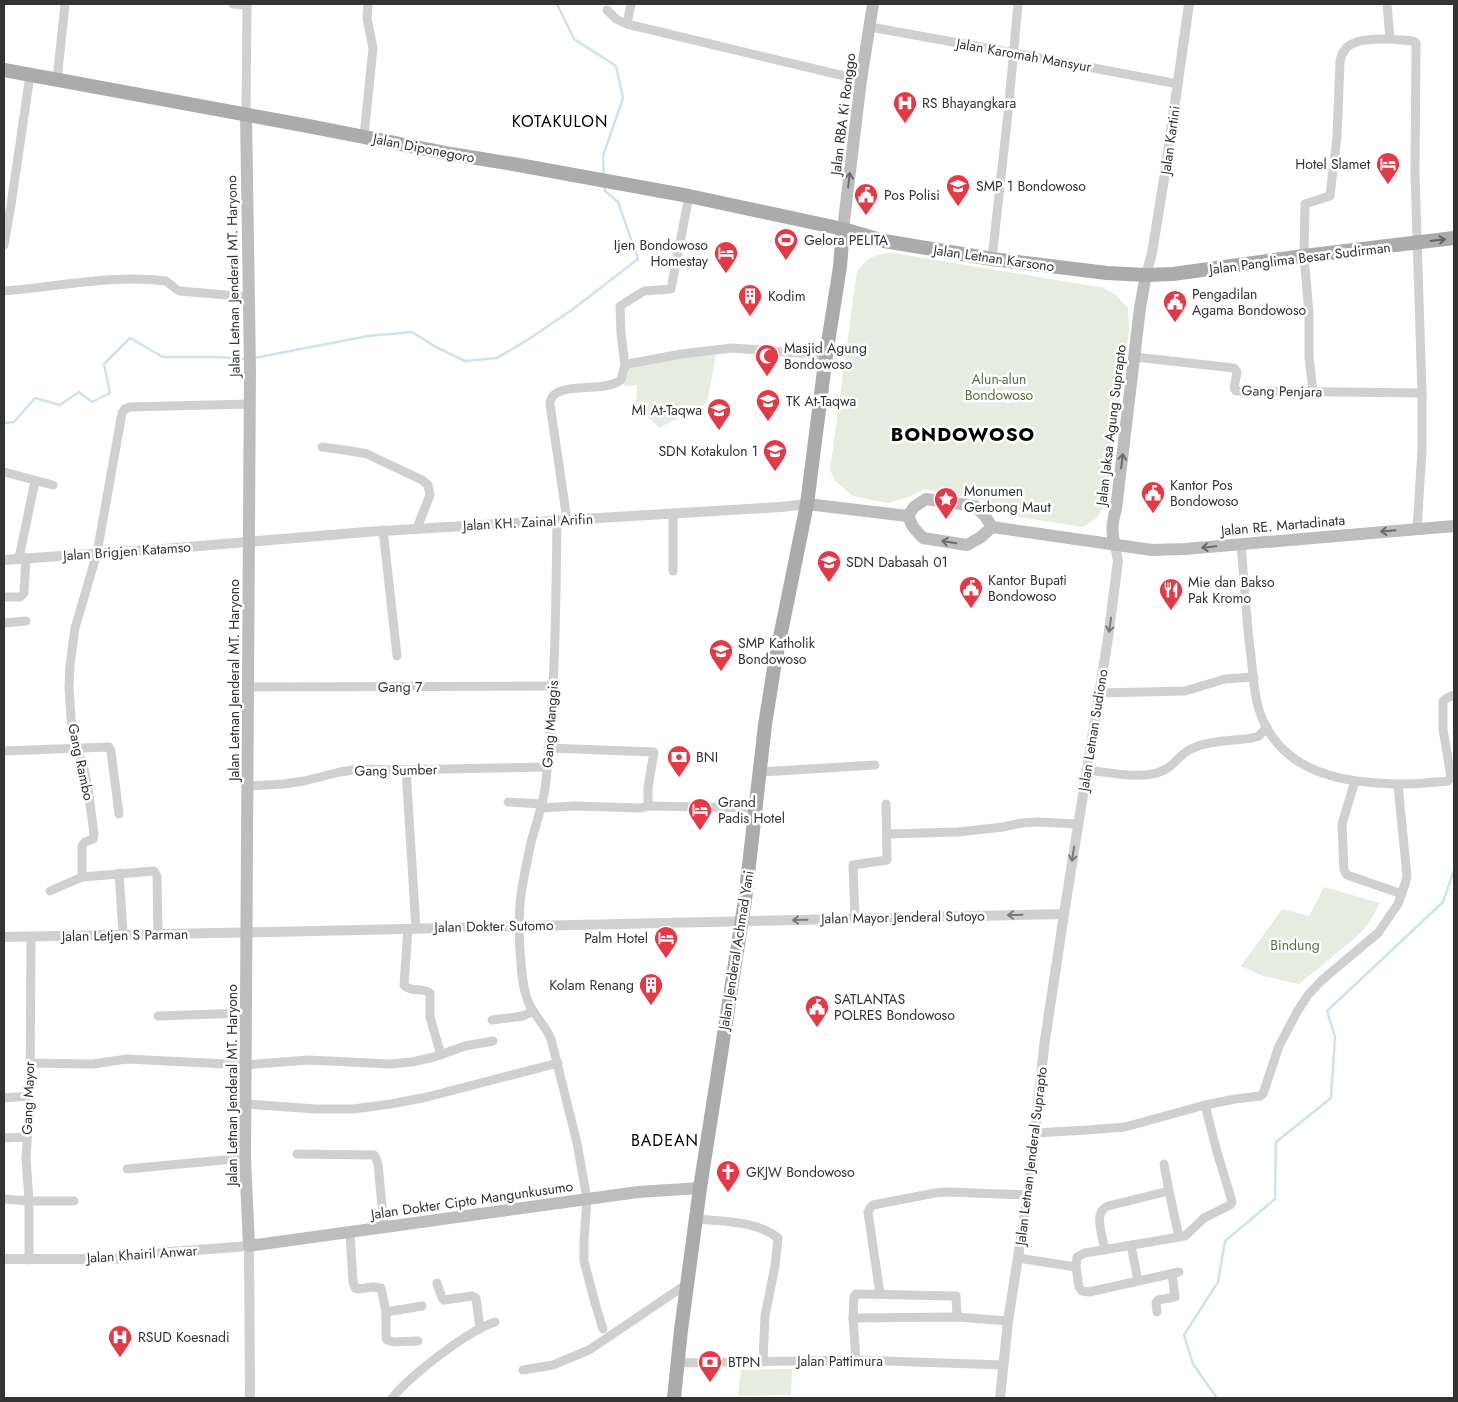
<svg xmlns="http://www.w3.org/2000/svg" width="1458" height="1402" font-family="Jost,sans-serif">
<rect width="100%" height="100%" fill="#fff"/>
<g fill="#e6ecdf">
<path d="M888 252 1104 288 1116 295 1128 308 1129 329 1107 501 1097 518 1083 527 1001 514 987 501 924 489 909 497 888 503 853 496 835 481 830 470 857 271 869 258Z"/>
<path d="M716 355 707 403 659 428 636 405 637 385 624 386 626 370 669 356Z"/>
<path d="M1324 887 1380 903 1367 926 1355 938 1299 984 1263 976 1241 966 1282 909 1309 916Z"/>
<path d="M792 1369 791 1395 738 1396 741 1370Z"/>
</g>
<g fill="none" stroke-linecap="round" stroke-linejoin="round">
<g stroke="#cfe2ee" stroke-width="2.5">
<path d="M557 4 574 39 616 66 623 98 603 156 604 177"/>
<path d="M254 358 368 336 412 332 436 347 465 361 497 358 529 339 573 309 638 259 618 202 605 191V185"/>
<path d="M4 423 14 422 35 398 60 405 79 392 92 402 110 393 104 364 130 338 163 357H219L246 359"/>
<path d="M1217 1398 1193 1364 1184 1335 1218 1282 1225 1241 1275 1199 1276 1142 1331 1098 1335 1037 1327 1011 1443 902 1454 870"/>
</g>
<g stroke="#d0d0d0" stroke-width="9">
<path d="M233 4 247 5"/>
<path d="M1387 4 1390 39 1413 41 1416 43V45L1415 175 1422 393V450L1417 529"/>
<path d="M607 10 616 19 627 24 861 80"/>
<path d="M627 24 631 4"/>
<path d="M870 27 1014 53 1178 84"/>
<path d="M57 80 65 4"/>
<path d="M246 115 247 4"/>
<path d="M364 136 373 48 367 19 368 4"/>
<path d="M4 245 11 205 30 75"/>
<path d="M992 259 1008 113 1018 4"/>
<path d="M4 291C57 287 113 274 166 281 171 284 174 289 180 291L249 297"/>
<path d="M1135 357 1234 368 1237 372 1234 388 1236 391 1422 393"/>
<path d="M625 366 621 333 620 306 644 291 671 289 689 196"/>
<path d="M1313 391 1309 357V313L1304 256 1305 204 1330 196 1337 137 1340 62C1343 37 1371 39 1390 39"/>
<path d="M322 447 351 451 367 454 422 480 428 485 430 495 417 528"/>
<path d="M4 472 53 485"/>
<path d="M673 513V571"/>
<path d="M557 520C556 607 555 694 546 781 544 804 535 825 530 847 527 863 523 879 521 895 518 918 519 941 521 963 522 976 523 989 528 1001 533 1015 545 1024 551 1039L577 1143 587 1199 584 1241V1261L595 1303 603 1329"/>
<path d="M567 520 550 404C550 400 551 397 555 394 572 383 604 392 621 380L624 368 628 364 681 354 732 348 826 355"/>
<path d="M383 530 397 656"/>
<path d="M1241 544C1244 579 1246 614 1250 649 1253 669 1253 691 1259 710 1274 756 1312 775 1357 781 1381 784 1402 785 1425 783 1433 782 1441 782 1448 781L1451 777 1443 729V701L1447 698 1454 695"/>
<path d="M19 558 35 481"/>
<path d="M4 597H20L24 593 26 558"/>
<path d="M4 623 26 621"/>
<path d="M248 687 552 686"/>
<path d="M1099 693 1185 691 1225 679 1254 677"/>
<path d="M548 748 654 752 648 787V806"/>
<path d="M4 751 109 747 111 751 119 814"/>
<path d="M406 770 416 928"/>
<path d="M1087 770C1107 772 1132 778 1152 774 1174 770 1175 757 1191 749 1209 740 1232 741 1252 738L1259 736 1267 727"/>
<path d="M760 772 875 765"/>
<path d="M1355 781 1342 824 1344 870 1347 875 1402 894"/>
<path d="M248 786 284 784 304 781 340 772 361 769 393 770 547 767"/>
<path d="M508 802 542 804"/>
<path d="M541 808 574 806 641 808 648 806 756 808"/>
<path d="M887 834 958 832 1003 827 1021 823 1038 822 1078 824"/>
<path d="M119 873 123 934"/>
<path d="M82 877V846L85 842 93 839 94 834 88 788 83 764 76 748 71 719 69 687 70 665 75 628 97 553 122 413 125 409 130 407 250 404"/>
<path d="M50 891 82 877 154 871 157 876 158 934"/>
<path d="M855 919 853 865 887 860 886 804"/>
<path d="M408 929 404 985C411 993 422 987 430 993V1017L441 1055"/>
<path d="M158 1016 247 1013"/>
<path d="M492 1020 523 1016 533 1011"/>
<path d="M30 1063 93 1064 127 1059 246 1065 308 1060 389 1064 412 1062 434 1057 465 1046 493 1041"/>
<path d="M4 1098 30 1096"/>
<path d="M245 1104 316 1109H353L391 1104 427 1097 558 1063"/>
<path d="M1036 1133 1087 1130 1125 1127 1205 1105 1235 1099 1260 1096 1263 1094 1279 1046 1297 1012 1308 995 1322 980 1378 933 1398 904 1405 884 1407 876 1398 785"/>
<path d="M4 1138 27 1137"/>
<path d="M297 1154 374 1155 376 1158 378 1164 384 1227"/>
<path d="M1164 1164 1169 1191"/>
<path d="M127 1169 245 1158"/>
<path d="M4 1199 29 1201H74"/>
<path d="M696 1219C723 1221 757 1221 778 1238L775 1266 765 1316 763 1362"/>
<path d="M350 1233 353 1282 355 1288 357 1289 373 1287 381 1288 386 1312 422 1306"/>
<path d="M1131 1245 1138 1281"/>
<path d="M1105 1250C1103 1240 1098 1224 1100 1215 1101 1211 1104 1208 1108 1206L1169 1191 1179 1237"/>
<path d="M1018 1258 1076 1267 1077 1257 1085 1253 1185 1236 1204 1218 1230 1205 1232 1202 1231 1198 1217 1152 1205 1105"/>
<path d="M29 1260V1201L26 1159 30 1096 31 937"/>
<path d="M1076 1267 1079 1287 1082 1291 1089 1292 1179 1272"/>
<path d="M437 1283 442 1298 444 1300 472 1296 476 1298 480 1329"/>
<path d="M880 1294 868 1212 870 1208 873 1205 935 1193 948 1192 1028 1195"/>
<path d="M386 1312V1338L387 1340 394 1342 418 1341"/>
<path d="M1157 1312 1156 1303 1158 1300 1175 1297 1172 1274"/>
<path d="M853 1318 957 1317 1008 1321"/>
<path d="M856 1360 853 1318 854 1297 856 1294 956 1296 957 1317"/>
<path d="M677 1363 856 1360 1003 1365"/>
<path d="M523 1370 553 1365 589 1350 687 1284"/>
<path d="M392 1398C411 1375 467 1331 495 1322"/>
</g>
<g stroke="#d0d0d0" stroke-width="10">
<path d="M1146 275 1152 253 1165 173 1189 4"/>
<path d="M4 560 163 549 366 532 781 507 807 504"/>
<path d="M4 937 271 932 1064 914"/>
<path d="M4 1259H114L170 1252 249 1246 250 1398"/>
<path d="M1000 1398 1008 1321 1030 1181 1044 1047 1064 914 1108 638 1118 561 1115 545"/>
</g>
<g stroke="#bdbdbd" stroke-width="12">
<path d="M246 115 250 369 245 1158 249 1246 638 1192 700 1188"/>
<path d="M843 229 861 80 873 4"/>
<path d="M807 504 908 516"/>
<path d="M908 516 913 527 923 538 967 545 981 537 992 527"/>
<path d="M908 516 914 507 926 499 975 506 985 516 992 527"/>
<path d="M992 527 1152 550 1185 549 1454 526"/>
<path d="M1115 545C1111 532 1112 523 1116 509L1140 308 1146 275"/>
</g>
<g stroke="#ababab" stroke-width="14">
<path d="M4 70 308 126 451 154 513 164 689 196 843 229 884 241 992 259 1107 273 1146 275 1173 274 1304 256 1454 238"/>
<path d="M674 1398 681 1330 700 1188 745 900 765 725 775 662 807 504 826 355 840 267 843 229"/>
</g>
</g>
<defs><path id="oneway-shaft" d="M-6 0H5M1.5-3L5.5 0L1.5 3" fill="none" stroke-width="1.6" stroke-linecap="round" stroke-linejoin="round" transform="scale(1.25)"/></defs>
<g stroke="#6a6a6a">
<use href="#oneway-shaft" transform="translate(849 180) rotate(-83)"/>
<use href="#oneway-shaft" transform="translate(1122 461) rotate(-83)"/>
<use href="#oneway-shaft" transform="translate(1388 531) rotate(175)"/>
<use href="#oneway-shaft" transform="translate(949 542) rotate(-171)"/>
<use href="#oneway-shaft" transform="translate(1209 547) rotate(174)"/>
</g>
<use stroke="#636363" href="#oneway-shaft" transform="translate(1438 240) rotate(-7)"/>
<g stroke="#7a7a7a">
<use href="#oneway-shaft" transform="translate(1110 625) rotate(98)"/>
<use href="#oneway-shaft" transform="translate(1073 854) rotate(99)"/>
<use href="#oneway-shaft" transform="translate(1015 915) rotate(179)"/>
<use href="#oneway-shaft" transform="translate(800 920) rotate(179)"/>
</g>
<defs>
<g id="hospital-pin" transform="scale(1.25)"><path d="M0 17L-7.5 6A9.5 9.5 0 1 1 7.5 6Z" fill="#e63946" stroke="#fff"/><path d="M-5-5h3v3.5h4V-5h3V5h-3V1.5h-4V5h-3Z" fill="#fff"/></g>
<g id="hotel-pin" transform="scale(1.25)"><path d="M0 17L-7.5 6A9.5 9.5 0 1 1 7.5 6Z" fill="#e63946" stroke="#fff"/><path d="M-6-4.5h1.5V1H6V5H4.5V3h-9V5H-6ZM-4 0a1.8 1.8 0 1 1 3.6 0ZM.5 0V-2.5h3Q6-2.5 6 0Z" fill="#fff"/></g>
<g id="school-pin" transform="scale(1.25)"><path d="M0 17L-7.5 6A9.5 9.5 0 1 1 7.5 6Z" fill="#e63946" stroke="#fff"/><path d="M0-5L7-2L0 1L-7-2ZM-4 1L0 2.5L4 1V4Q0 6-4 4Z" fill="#fff"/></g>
<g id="civic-pin" transform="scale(1.25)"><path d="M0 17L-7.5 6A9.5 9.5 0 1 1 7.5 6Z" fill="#e63946" stroke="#fff"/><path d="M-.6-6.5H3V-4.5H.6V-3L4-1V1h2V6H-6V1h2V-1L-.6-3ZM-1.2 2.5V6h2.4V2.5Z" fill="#fff"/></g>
<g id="stadium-pin" transform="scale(1.25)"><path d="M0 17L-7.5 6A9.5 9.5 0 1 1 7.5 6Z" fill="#e63946" stroke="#fff"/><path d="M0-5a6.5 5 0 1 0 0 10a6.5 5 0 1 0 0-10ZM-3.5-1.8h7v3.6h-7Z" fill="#fff"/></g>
<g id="building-pin" transform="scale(1.25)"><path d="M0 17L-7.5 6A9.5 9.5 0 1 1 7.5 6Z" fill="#e63946" stroke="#fff"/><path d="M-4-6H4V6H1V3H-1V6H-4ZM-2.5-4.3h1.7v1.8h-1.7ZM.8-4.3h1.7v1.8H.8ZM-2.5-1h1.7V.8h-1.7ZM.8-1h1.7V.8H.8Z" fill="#fff"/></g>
<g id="mosque-pin" transform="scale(1.25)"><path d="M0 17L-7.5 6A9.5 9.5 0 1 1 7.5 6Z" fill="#e63946" stroke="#fff"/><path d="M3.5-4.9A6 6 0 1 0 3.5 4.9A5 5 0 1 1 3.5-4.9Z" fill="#fff"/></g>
<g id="sight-pin" transform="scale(1.25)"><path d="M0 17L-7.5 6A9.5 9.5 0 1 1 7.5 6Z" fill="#e63946" stroke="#fff"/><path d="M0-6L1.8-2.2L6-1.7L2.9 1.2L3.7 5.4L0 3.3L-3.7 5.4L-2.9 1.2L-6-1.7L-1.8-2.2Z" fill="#fff"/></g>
<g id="restaurant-pin" transform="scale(1.25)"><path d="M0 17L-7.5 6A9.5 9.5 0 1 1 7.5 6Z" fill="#e63946" stroke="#fff"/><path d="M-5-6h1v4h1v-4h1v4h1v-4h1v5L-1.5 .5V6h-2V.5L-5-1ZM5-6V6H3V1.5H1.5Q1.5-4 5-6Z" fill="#fff"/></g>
<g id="bank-pin" transform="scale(1.25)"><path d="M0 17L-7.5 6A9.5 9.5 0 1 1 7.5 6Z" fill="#e63946" stroke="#fff"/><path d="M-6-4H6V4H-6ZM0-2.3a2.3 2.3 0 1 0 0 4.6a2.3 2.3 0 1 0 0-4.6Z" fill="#fff"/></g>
<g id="church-pin" transform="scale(1.25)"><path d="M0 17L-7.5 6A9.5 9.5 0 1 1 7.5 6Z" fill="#e63946" stroke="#fff"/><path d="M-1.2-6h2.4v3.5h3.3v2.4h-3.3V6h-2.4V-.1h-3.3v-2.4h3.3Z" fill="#fff"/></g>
</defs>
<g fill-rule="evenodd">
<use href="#hospital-pin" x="905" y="103"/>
<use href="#hotel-pin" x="1388" y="164"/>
<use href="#school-pin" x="958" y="186"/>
<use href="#civic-pin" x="866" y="195"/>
<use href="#stadium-pin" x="786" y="240"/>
<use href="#hotel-pin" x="726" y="253"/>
<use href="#building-pin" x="750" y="296"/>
<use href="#civic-pin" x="1175" y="302"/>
<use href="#mosque-pin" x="767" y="356"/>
<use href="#school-pin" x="768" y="401"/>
<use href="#school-pin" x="719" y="410"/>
<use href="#school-pin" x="775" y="451"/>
<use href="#civic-pin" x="1153" y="493"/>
<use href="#sight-pin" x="946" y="499"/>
<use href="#school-pin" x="829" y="562"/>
<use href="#civic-pin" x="971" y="588"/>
<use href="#restaurant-pin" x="1171" y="590"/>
<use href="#school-pin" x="721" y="651"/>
<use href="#bank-pin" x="679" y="757"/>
<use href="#hotel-pin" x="700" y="810"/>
<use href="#hotel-pin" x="666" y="938"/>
<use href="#building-pin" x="651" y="985"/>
<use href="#civic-pin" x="817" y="1007"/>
<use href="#church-pin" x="728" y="1172"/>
<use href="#hospital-pin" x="120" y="1337"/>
<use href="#bank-pin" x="710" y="1362"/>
</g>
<g text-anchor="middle" stroke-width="5" stroke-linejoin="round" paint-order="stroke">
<g font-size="14" fill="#333" stroke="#fff">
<text transform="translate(1024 55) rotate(10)" y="5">Jalan Karomah Mansyur</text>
<text transform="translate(843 114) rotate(-83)" y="5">Jalan RBA Ki Ronggo</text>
<text transform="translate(1170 140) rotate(-82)" y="5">Jalan Kartini</text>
<text transform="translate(424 148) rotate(11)" y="5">Jalan Diponegoro</text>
<text transform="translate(994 258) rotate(8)" y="5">Jalan Letnan Karsono</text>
<text transform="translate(1300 258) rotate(-7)" y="5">Jalan Panglima Besar Sudirman</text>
<text transform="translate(233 276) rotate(-91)" y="5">Jalan Letnan Jenderal MT. Haryono</text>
<text transform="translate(1282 391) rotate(1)" y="5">Gang Penjara</text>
<text transform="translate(1111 425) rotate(-83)" y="5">Jalan Jaksa Agung Suprapto</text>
<text transform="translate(528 522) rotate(-3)" y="5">Jalan KH. Zainal Arifin</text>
<text transform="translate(1283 525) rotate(-5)" y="5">Jalan RE. Martadinata</text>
<text transform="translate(127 551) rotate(-4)" y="5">Jalan Brigjen Katamso</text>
<text transform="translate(234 680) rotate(-90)" y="5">Jalan Letnan Jenderal MT. Haryono</text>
<text x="400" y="692">Gang 7</text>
<text transform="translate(550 724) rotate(-86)" y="5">Gang Manggis</text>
<text transform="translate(1093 730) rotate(-81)" y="5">Jalan Letnan Sudiono</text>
<text transform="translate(81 762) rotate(78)" y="5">Gang Rambo</text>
<text transform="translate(396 770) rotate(-1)" y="5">Gang Sumber</text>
<text transform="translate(903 917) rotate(-1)" y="5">Jalan Mayor Jenderal Sutoyo</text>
<text transform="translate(494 926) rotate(-1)" y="5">Jalan Dokter Sutomo</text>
<text transform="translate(125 935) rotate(-1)" y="5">Jalan Letjen S Parman</text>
<text transform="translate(736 950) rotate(-81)" y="5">Jalan Jenderal Achmad Yani</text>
<text transform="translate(232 1085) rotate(-90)" y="5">Jalan Letnan Jenderal MT. Haryono</text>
<text transform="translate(28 1098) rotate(-88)" y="5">Gang Mayor</text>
<text transform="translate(1031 1156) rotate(-83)" y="5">Jalan Letnan Jenderal Suprapto</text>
<text transform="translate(472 1200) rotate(-8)" y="5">Jalan Dokter Cipto Mangunkusumo</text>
<text transform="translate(142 1254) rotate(-4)" y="5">Jalan Khairil Anwar</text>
<text x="840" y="1366">Jalan Pattimura</text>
</g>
<g font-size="14" fill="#333" stroke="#fff" text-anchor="start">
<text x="922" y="108">RS Bhayangkara</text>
<text x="1370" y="169" text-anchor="end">Hotel Slamet</text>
<text x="976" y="191">SMP 1 Bondowoso</text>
<text x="884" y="200">Pos Polisi</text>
<text x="804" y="245">Gelora PELITA</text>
<text x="708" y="250" text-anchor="end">Ijen Bondowoso<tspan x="708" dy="16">Homestay</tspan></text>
<text x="1192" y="299">Pengadilan<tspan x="1192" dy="16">Agama Bondowoso</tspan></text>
<text x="768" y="301">Kodim</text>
<text x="784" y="353">Masjid Agung<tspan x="784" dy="16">Bondowoso</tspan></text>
<text x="786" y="406">TK At-Taqwa</text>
<text x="702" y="415" text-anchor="end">MI At-Taqwa</text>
<text x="758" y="456" text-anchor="end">SDN Kotakulon 1</text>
<text x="1170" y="490">Kantor Pos<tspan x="1170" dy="16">Bondowoso</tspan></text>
<text x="964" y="496">Monumen<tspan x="964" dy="16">Gerbong Maut</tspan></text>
<text x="846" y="567">SDN Dabasah 01</text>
<text x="988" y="585">Kantor Bupati<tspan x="988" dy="16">Bondowoso</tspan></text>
<text x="1188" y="587">Mie dan Bakso<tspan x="1188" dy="16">Pak Kromo</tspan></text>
<text x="738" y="648">SMP Katholik<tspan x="738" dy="16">Bondowoso</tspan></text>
<text x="696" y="762">BNI</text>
<text x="718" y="807">Grand<tspan x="718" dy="16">Padis Hotel</tspan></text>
<text x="648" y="943" text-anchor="end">Palm Hotel</text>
<text x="634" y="990" text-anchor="end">Kolam Renang</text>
<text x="834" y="1004">SATLANTAS<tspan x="834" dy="16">POLRES Bondowoso</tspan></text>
<text x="746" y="1177">GKJW Bondowoso</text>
<text x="138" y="1342">RSUD Koesnadi</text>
<text x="728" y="1367">BTPN</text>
</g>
<g font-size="14" fill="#56703f" stroke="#fff">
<text x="999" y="384">Alun-alun<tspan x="999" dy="16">Bondowoso</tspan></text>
<text x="1295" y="950">Bindung</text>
</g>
<g font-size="16" letter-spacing="1" fill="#000" stroke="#fff">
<text x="560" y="127">KOTAKULON</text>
<text x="665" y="1146">BADEAN</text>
</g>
<g font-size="19" font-weight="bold" letter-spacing="1" fill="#000" stroke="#fff">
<text x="963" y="441">BONDOWOSO</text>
</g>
</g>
<rect width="1458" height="1402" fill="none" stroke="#333333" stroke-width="10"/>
</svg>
